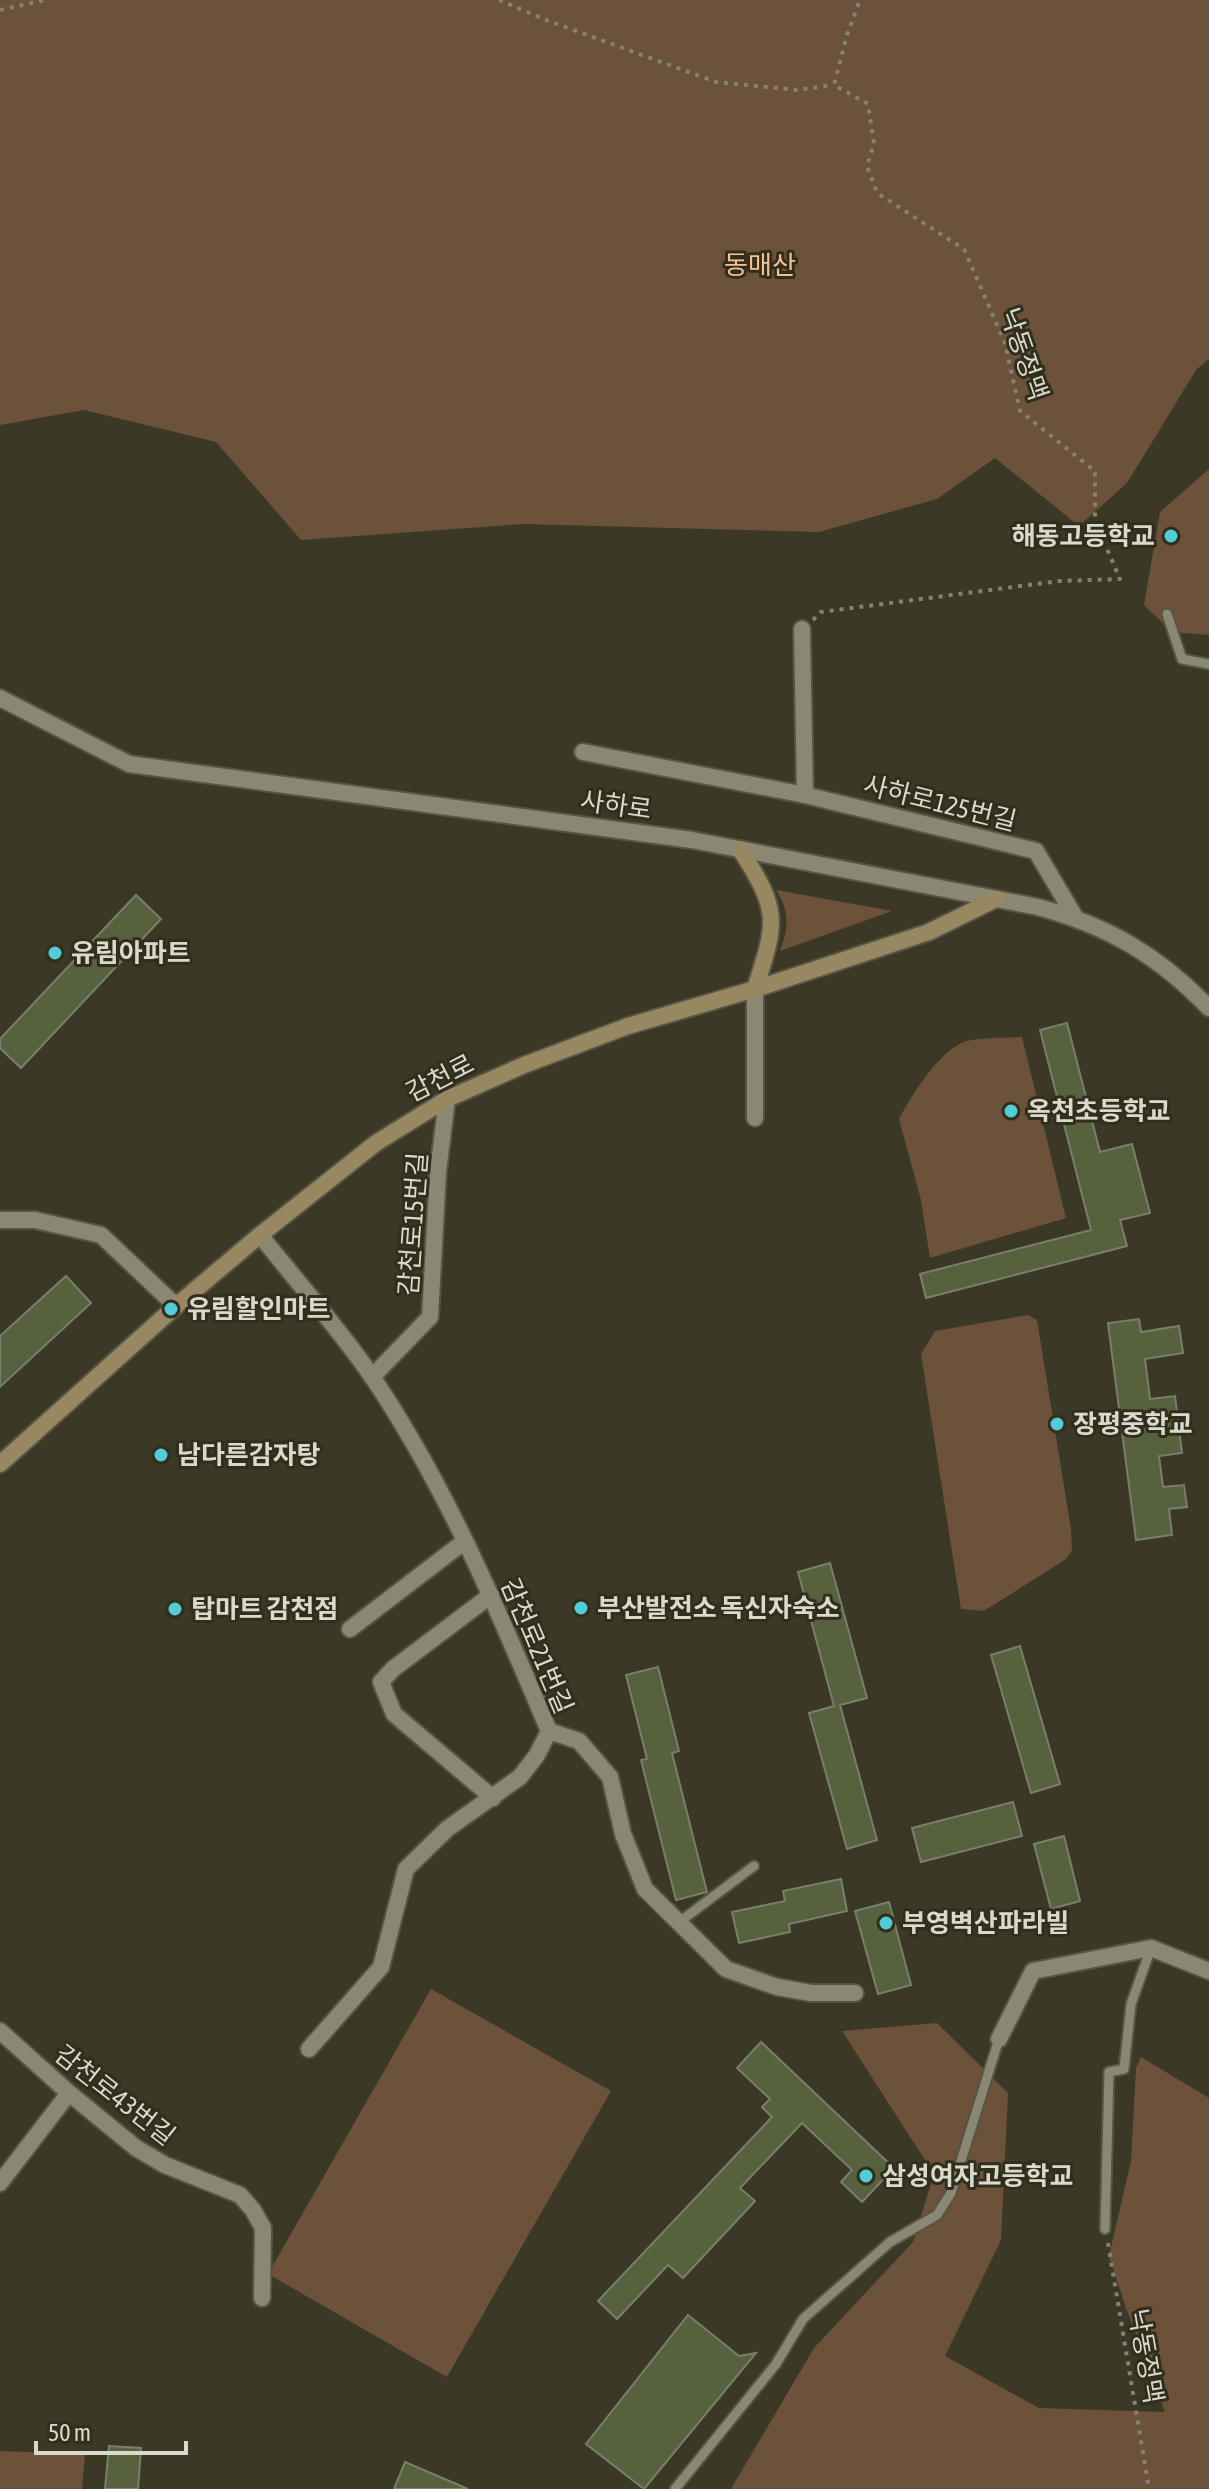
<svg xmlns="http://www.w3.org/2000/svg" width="1209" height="2489" font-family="'Asap Condensed','Noto Sans KR',sans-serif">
<rect width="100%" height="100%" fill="#3b3926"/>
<g fill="#6c513b">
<path d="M0 0H1209V359L1196 370 1127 483 1079 526 995 458 937 499 819 532 523 524 301 540 216 442 84 410 0 425Z"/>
<path d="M1209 469V635L1172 632 1144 605 1160 512Z"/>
<path d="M776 890 892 911 780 951C789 928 790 912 776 890Z"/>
<path d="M1022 1037 1066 1218 930 1258 921 1200 899 1119C912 1095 938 1052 964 1042 977 1037 1007 1038 1022 1037Z"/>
<path d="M1028 1315 1037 1320 1071 1529 1072 1551 1066 1559 984 1611 961 1609 921 1354 935 1331Z"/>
<path d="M431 1989 611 2091 447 2377 268 2274Z"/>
<path d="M937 2023 1008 2093 1001 2240 945 2356 1039 2408 1165 2412 1125 2305 1109 2256 1131 2161 1136 2068 1141 2057 1209 2098V2489H731L814 2348 913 2242 934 2174 842 2031Z"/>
<path d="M0 2451 85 2454 82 2489H0Z"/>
</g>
<g fill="#57613e" stroke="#787f6b" stroke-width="2">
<path d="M136 895 161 919 21 1068 0 1048V1039Z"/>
<path d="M1067 1023 1100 1152 1132 1144 1150 1213 1120 1220 1127 1246 926 1298 920 1274 1091 1230 1040 1030Z"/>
<path d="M66 1276 91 1303 0 1387V1336Z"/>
<path d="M1139 1319 1141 1332 1179 1326 1183 1353 1145 1359 1150 1399 1175 1396 1182 1453 1159 1456 1163 1487 1184 1485 1187 1507 1169 1509 1172 1535 1136 1540 1108 1323Z"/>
<path d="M830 1563 867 1698 840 1705 877 1840 847 1849 809 1713 834 1706 798 1572Z"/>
<path d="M1020 1646 1060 1784 1031 1793 991 1655Z"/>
<path d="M658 1667 679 1751 672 1753 707 1892 676 1900 641 1760 647 1759 626 1675Z"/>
<path d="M1013 1802 1022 1836 921 1862 912 1828Z"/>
<path d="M1064 1836 1080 1901 1051 1909 1034 1844Z"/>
<path d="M841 1879 847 1911 789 1924 790 1932 739 1943 732 1912 785 1901 783 1891Z"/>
<path d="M889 1902 911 1985 878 1994 855 1911Z"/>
<path d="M761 2042 894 2168 862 2202 841 2182 852 2170 802 2123 740 2188 755 2201 683 2278 668 2265 617 2319 598 2301 772 2117 762 2107 770 2099 737 2068Z"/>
<path d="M688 2315 739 2356 756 2353 644 2489 586 2444Z"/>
<path d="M109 2446 141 2448 138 2489H105Z"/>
<path d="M405 2462 468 2489H394Z"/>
</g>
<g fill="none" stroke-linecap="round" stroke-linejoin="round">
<g stroke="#565444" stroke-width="13">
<g id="service">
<path d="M1167 614 1182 659 1209 664"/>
<path d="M678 1923 754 1866"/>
<path d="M1105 2229 1109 2072 1124 2069 1131 2004 1151 1948"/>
<path d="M675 2489 776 2364 803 2319 890 2242 937 2215 951 2193 999 2039"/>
</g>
</g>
<g stroke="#565444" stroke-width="20">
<g id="minor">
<path d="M802 629 805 795 1036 851 1075 917"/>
<path d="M583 752 805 795"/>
<path d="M755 989V1118"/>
<path d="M0 1220H35L101 1235 176 1306"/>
<path d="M260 1235C297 1282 339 1328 373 1378 447 1488 498 1610 549 1731L537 1755 520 1777 447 1829 406 1869 381 1967 309 2049"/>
<path d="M372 1377 430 1317 438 1172 447 1099"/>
<path d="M491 1595 393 1669 381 1682 394 1714 493 1798"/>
<path d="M350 1629 465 1541"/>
<path d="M549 1731 579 1741 610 1777 623 1834 645 1889 726 1969 777 1987 811 1993H855"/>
<path d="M0 2031 69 2093 136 2148 165 2165 240 2195 253 2210 263 2228 262 2298"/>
<path d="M999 2039 1033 1971 1151 1948 1209 1971"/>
<path d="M0 2183 69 2093"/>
</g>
</g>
<g stroke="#565444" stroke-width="20">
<path id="tertiary" d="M0 698 129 764 692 840 1038 907C1108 926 1158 955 1209 1008"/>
</g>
<g stroke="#565444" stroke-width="20">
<g id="secondary">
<path d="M740 849C780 912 777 920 755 989"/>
<path d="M0 1464 176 1306 260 1235 376 1143 447 1099 524 1065 628 1026 755 989 929 932 996 899"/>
</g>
</g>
<g stroke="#848273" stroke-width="4" stroke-dasharray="4 6" stroke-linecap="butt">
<path d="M499 0 546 20 716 82 797 90 833 85"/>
<path d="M0 10 45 0"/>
<path d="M813 620 821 612 1059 581 1120 579 1095 521V471L1020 411 1005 343 964 249 877 193 867 166 874 144 868 104 834 85 847 35 860 0"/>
<path d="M1108 2243 1149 2489"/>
</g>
<use href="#service" stroke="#8a8772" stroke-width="9"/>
<use href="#minor" stroke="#8a8772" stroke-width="16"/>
<use href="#tertiary" stroke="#8a8772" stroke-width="16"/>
<use href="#secondary" stroke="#988862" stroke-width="16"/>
</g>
<g fill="#52ccd6" stroke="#312e1c" stroke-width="3">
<circle cx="1171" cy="536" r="8"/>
<circle cx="55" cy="953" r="8"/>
<circle cx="1011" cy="1111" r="8"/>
<circle cx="171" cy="1309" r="8"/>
<circle cx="1057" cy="1424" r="8"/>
<circle cx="161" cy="1455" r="8"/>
<circle cx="581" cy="1608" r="8"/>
<circle cx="175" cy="1609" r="8"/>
<circle cx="886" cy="1923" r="8"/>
<circle cx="866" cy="2176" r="8"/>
</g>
<g text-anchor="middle" stroke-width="6" stroke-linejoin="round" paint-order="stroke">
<g font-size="26" fill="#f8c195" stroke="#312e1c">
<text x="760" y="274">동매산</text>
</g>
<g font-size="26" fill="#dad9ce" stroke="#312e1c">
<text transform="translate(1024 354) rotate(71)" y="9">낙동정맥</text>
<text transform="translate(940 803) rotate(14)" y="9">사하로125번길</text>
<text transform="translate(616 805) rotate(8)" y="9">사하로</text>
<text transform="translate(440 1078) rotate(-27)" y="9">감천로</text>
<text transform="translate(413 1224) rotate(-86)" y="9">감천로15번길</text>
<text transform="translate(537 1646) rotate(67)" y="9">감천로21번길</text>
<text transform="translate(115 2095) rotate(38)" y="9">감천로43번길</text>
<text transform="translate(1146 2356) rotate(80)" y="9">낙동정맥</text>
</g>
<g font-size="26" font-weight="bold" fill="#dad9ce" stroke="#312e1c" text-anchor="start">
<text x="1155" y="545" text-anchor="end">해동고등학교</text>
<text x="71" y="962">유림아파트</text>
<text x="1027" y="1120">옥천초등학교</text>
<text x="187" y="1318">유림할인마트</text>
<text x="1073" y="1433">장평중학교</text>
<text x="177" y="1464">남다른감자탕</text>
<text x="597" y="1617">부산발전소 독신자숙소</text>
<text x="191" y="1618">탑마트 감천점</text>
<text x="902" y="1932">부영벽산파라빌</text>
<text x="882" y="2185">삼성여자고등학교</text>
</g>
</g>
<path d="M36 2441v12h150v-12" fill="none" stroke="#dad9ce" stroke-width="4"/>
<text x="48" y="2441" font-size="24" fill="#dad9ce" stroke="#312e1c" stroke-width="6" paint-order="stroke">50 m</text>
</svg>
